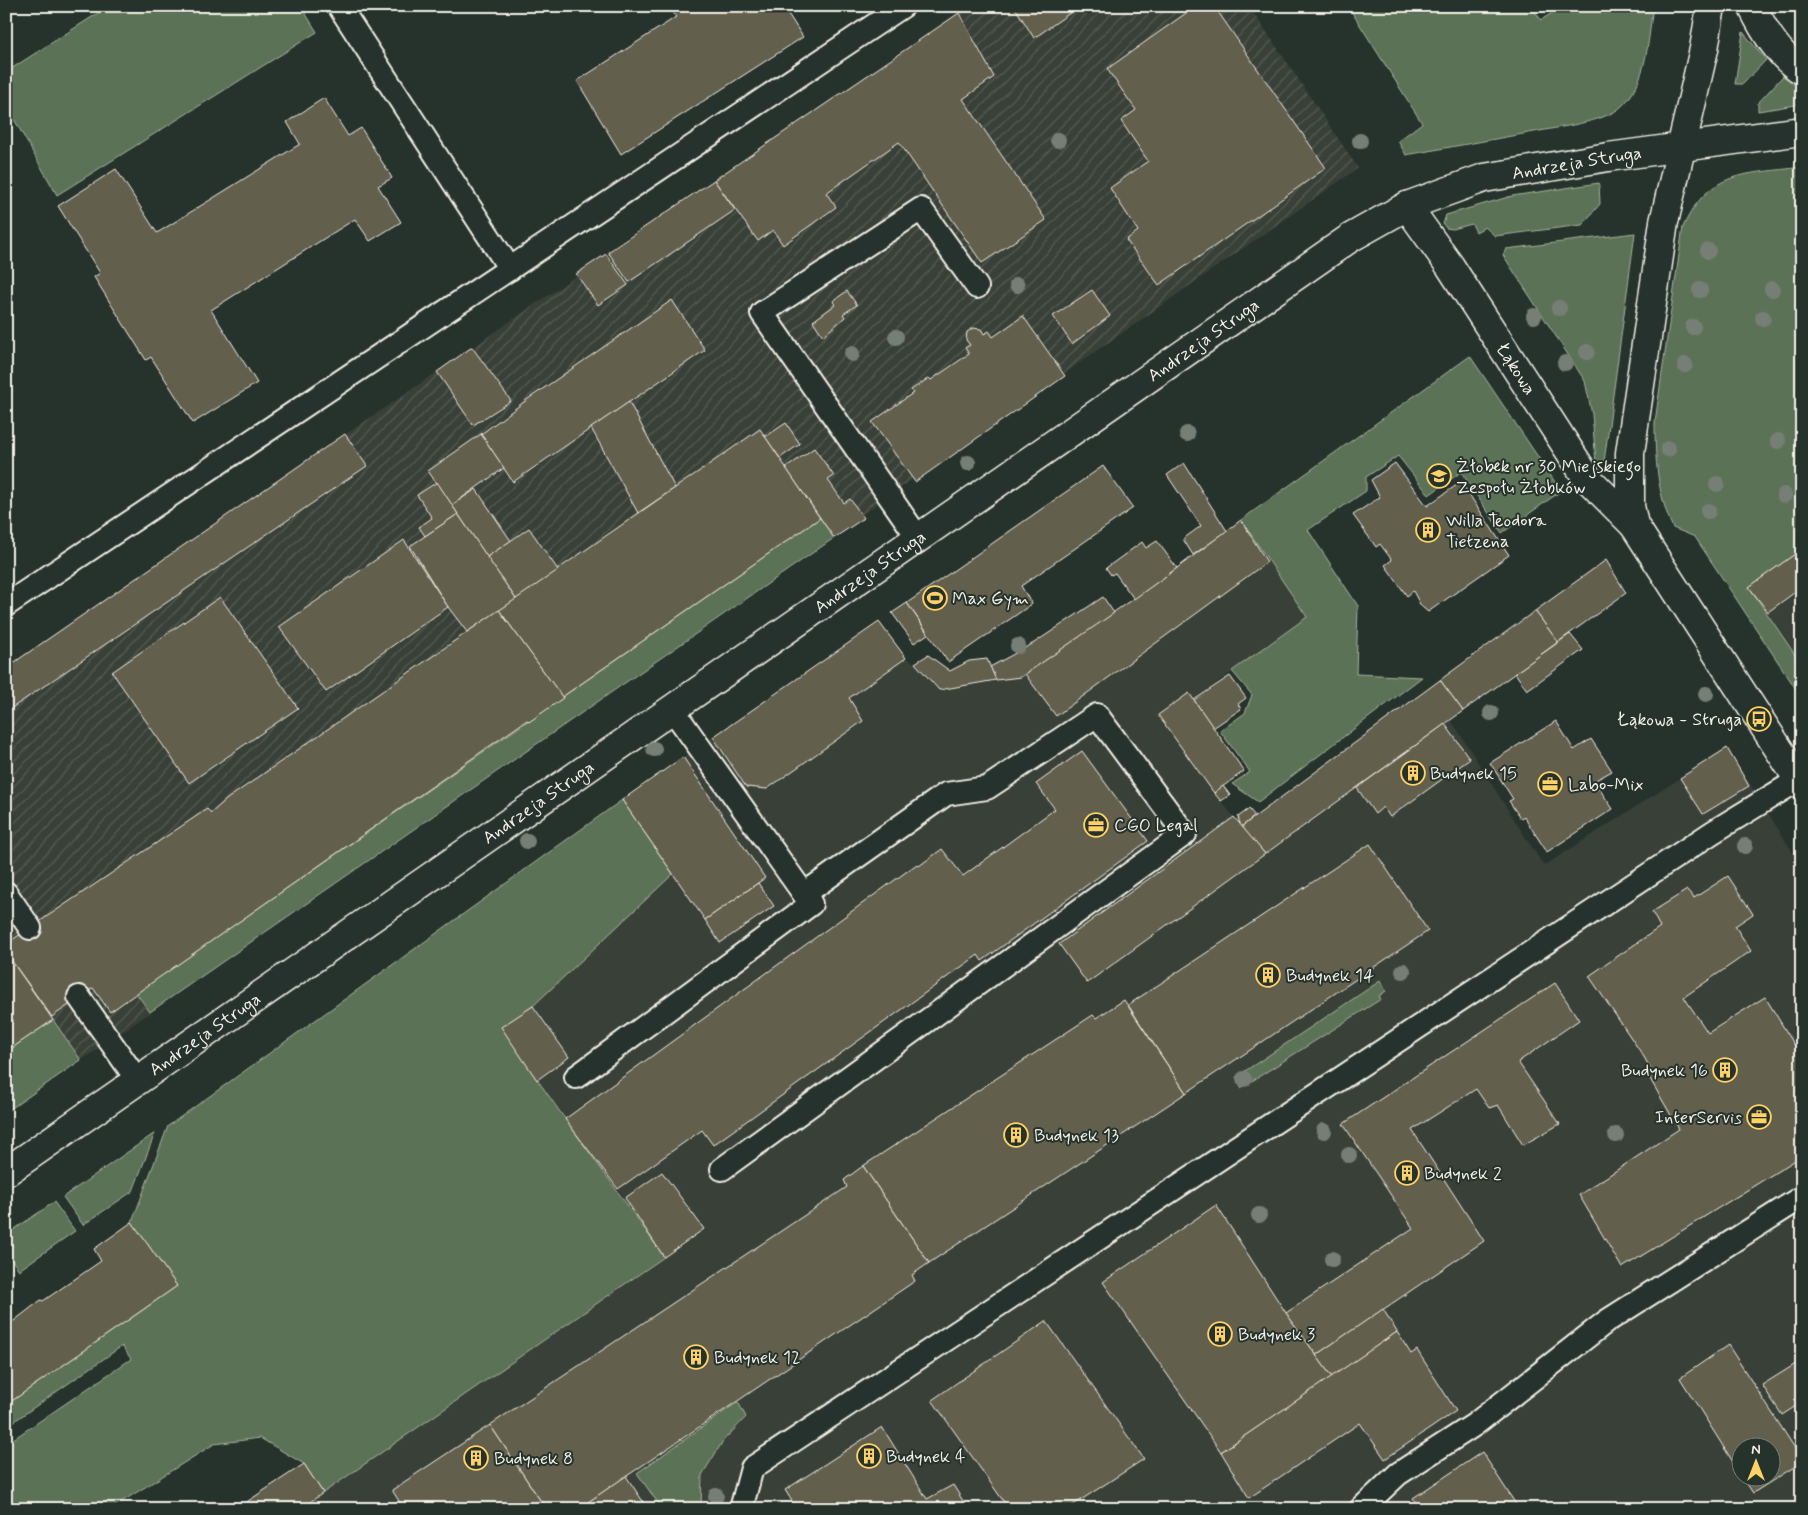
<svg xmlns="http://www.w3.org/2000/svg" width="1808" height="1515" font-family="Mynerve,sans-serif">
<defs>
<pattern id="industrial-furrows" width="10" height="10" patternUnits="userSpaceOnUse" patternTransform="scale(1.25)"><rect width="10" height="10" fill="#394037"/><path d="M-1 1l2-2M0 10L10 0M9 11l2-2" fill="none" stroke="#565c54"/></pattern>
</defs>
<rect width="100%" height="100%" fill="#26332d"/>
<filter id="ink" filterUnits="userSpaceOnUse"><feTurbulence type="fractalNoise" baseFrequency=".02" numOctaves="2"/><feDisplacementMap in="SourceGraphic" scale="10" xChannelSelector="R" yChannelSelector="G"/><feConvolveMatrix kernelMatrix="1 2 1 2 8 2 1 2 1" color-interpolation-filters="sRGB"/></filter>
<g filter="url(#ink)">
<g fill="#394037" fill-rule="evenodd">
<path d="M1241 520 1307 617 1194 700 1189 693 1158 715 1214 793 1265 854 1451 720 1544 866 1727 748 1802 867V1509H295L664 1257 618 1189 537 1080 501 1027 622 800 879 622 906 658 915 663 939 690 1021 677 1177 568ZM1740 1448H1770V1478H1740Z"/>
<path d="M1802 549V667L1749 587Z"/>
</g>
<path fill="url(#industrial-furrows)" d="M969 6H1249L1358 168 6 1113V668Z"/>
<g fill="#5c7256" stroke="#a8b29f">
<path d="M109 6H301L317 32 57 195 6 105V72Z"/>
<path d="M1348 6H1531L1541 20 1563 6H1653C1648 40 1647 92 1614 112 1601 119 1587 122 1573 125L1406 155 1398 141 1422 123Z"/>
<path d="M1743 32 1766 60 1743 84H1735Z"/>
<path d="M1783 76 1802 90V104L1758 111V103Z"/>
<path d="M1802 167V549L1749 587 1802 665V698L1695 537 1673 528C1657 494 1655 458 1655 422L1683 227C1710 169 1745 175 1802 167Z"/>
<path d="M1599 183 1600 204 1582 225 1495 236 1485 227 1476 232 1472 224 1453 229 1446 228 1443 224 1446 215 1512 196Z"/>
<path d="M1635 233 1604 462 1596 463 1592 414 1585 381 1503 255 1506 249Z"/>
<path d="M1470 356 1561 491 1502 533 1461 472 1429 495 1398 456 1366 477V491L1308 530 1358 606 1356 674 1422 677 1258 802 1232 784 1250 772 1220 731 1245 713 1252 695 1232 671 1307 617 1241 520Z"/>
<path d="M820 518 834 538 150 1012 136 993Z"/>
<path d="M622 800 673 874 533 1006 502 1027C553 1106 611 1180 664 1257L323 1493 304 1464 260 1438 214 1444 110 1509H6V1444L131 1359 122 1346 6 1427V1405L177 1286 132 1222 168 1126Z"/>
<path d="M1380 981 1386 991 1379 996 1381 999 1241 1088 1236 1077Z"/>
<path d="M53 1020 81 1060 6 1112V1052Z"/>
<path d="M155 1133 133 1191 83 1225 63 1197Z"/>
<path d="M54 1202 75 1231 19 1270 6 1252V1235Z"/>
<path d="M738 1402 746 1417 723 1441 702 1475 701 1509H662L637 1473Z"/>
</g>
<g fill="#645f4d" stroke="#f4f1e8">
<path d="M669 6H783L803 37 621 154 577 81 676 17Z"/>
<path d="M1014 6H1080L1034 38Z"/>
<path d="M1196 6H1214L1326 168 1159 285 1126 240 1138 231 1110 188 1148 161 1121 121 1136 110 1107 69Z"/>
<path d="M959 13 994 77 963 99 1046 220 982 263 899 142 826 193 836 207 783 245 773 230 758 241 714 180Z"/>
<path d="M324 98 348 136 361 128 392 178 378 186 401 222 370 241 355 219 211 310 257 383 193 423 151 357 146 360 94 277 100 273 58 206 116 169 157 233 300 144 287 122Z"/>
<path d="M714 180 735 210 629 282 608 252Z"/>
<path d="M606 254 628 285 598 305 576 274Z"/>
<path d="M1092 290 1110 316 1072 344 1053 316Z"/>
<path d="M847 291 857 305 843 314 845 317 823 336 813 321 835 305 833 301Z"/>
<path d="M672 300 705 350 513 482 481 434 528 399Z"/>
<path d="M1023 316 1065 376 915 482 872 422 913 393 911 390 929 378 931 380 969 354 965 348 970 345 966 340 967 332 973 328 981 329 984 334 989 331 993 337Z"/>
<path d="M472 347 511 401 473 425 437 372Z"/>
<path d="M629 402 675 488 638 513 591 428Z"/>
<path d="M786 423 800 444 780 458 765 437Z"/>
<path d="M760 429 820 518 562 697 499 610Z"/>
<path d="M345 434 367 466 6 712V668Z"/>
<path d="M481 434 504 468 452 505 428 471Z"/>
<path d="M814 448 834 476 828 480 844 503 850 499 864 518 834 538 786 468Z"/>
<path d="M1184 463 1227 531 1193 555 1183 539 1201 526 1167 475Z"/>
<path d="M1395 463 1427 506 1461 482 1509 555 1428 612 1421 606 1413 591 1407 596 1385 565 1392 560 1380 544 1376 547 1353 515 1380 497 1371 480Z"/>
<path d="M1103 466 1133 508 1021 586 1032 604 948 662 907 603Z"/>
<path d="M437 482 458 514 425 536 419 527 432 518 417 495Z"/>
<path d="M476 489 511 541 487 557 452 505Z"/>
<path d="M458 514 516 599 467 632 448 607 410 546Z"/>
<path d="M1241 520 1267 562 1056 716 1025 674 1177 568Z"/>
<path d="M529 528 558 570 516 599 487 557Z"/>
<path d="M404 540 448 607 326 692 279 627Z"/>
<path d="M1157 541 1177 568 1134 599 1115 573 1111 575 1106 568 1142 542 1146 548Z"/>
<path d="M1802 549V587L1768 612 1749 587Z"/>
<path d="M1606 560 1626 593 1558 642 1535 611Z"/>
<path d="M220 597 298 708 189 783 112 672Z"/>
<path d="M1103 597 1114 613 1021 677 996 680 990 667 1034 643Z"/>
<path d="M907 603 928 634 914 643 892 613Z"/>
<path d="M499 610 563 698 529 722 527 720 110 1012 93 988 52 1017 6 953V944L207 809 211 813 227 799Z"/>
<path d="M1535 611 1558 642 1463 711 1440 680Z"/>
<path d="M879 622 906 658 849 698 863 721 767 789 746 787 713 737Z"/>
<path d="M1570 634 1583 650 1527 690 1515 673Z"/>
<path d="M928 655 950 671 969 661 987 659 996 680 939 690 915 663Z"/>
<path d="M1230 676 1246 698 1238 704 1241 709 1213 728 1194 700Z"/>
<path d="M1440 680 1463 711 1265 854 1241 827Z"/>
<path d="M1189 693 1244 771 1214 793 1158 715Z"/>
<path d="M1556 721 1574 750 1591 739 1612 771 1594 781 1613 809 1547 852 1524 817 1521 819 1509 801 1513 799 1490 763Z"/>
<path d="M1445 724 1470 759 1390 817 1383 807 1375 814 1357 788Z"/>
<path d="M1727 748 1749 786 1703 814 1680 778Z"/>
<path d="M1082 751 1148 841 982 961 978 955 713 1145 702 1130 618 1189 565 1119 917 864 919 866 942 849 963 876 1055 809 1036 784Z"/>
<path d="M683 757 765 878 705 920 622 800Z"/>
<path d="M1223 786 1230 795 1221 801 1214 793Z"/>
<path d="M1249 809 1255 816 1241 827 1238 817Z"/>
<path d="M1234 817 1265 854 1087 983 1059 944Z"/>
<path d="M1370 844 1428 931 1186 1093 1128 1005Z"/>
<path d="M1728 876 1753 914 1735 926 1751 951 1684 997 1708 1033 1765 997 1802 1057V1156L1622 1268 1579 1195 1679 1129 1646 1072 1650 1068 1644 1057 1589 976 1660 927 1652 912 1687 890 1694 898Z"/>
<path d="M758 883 774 906 720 943 705 920Z"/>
<path d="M6 953 53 1020 6 1052Z"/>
<path d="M1555 983 1579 1020 1518 1062 1560 1124 1523 1145 1498 1105 1489 1108 1476 1089 1412 1130 1484 1241 1316 1355 1286 1313 1413 1228 1343 1124Z"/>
<path d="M1124 1000 1186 1093 929 1263 863 1166 1093 1015 1096 1018Z"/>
<path d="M533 1006 569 1057 537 1080 501 1027Z"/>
<path d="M863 1166 929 1263 912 1275 915 1281 578 1509H546L490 1425 847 1187 844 1180Z"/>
<path d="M662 1172 704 1229 664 1257 625 1198Z"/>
<path d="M1216 1205 1286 1313 1332 1377 1221 1452 1103 1282Z"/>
<path d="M132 1222 177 1286 6 1405V1327L41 1300 43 1301 101 1261 94 1249Z"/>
<path d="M1383 1309 1397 1332 1332 1377 1316 1355Z"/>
<path d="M1046 1321 1144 1459 1067 1509H1009L932 1400Z"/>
<path d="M1397 1332 1411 1354 1417 1350 1456 1411 1385 1459 1360 1423 1249 1498 1221 1452Z"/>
<path d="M1728 1345 1802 1459V1462L1753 1493 1743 1478H1770V1448H1740V1473L1680 1378Z"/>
<path d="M1802 1360V1402L1782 1415 1762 1385Z"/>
<path d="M490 1425 546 1509H404L392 1490Z"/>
<path d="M882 1427 927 1499 953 1485 968 1509H797L785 1490Z"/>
<path d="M1482 1452 1519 1509H1420L1413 1498Z"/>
<path d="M304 1464 323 1493 300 1509H236Z"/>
<path d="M626 1476 648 1509H578Z"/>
</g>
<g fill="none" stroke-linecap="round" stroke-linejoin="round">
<g stroke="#f4f1e8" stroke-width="26">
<g id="service">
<path d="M339 6 510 269"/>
<path d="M919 539 762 313 921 209 977 287"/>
<path d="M6 605 903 6"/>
<path d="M6 893 30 928"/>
<path d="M79 997 138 1081"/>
<path d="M576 1077 811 904 673 710"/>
<path d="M722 1169 1185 834 1097 715 987 788 946 794 804 894"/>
<path d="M741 1509 752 1468 1713 832 1798 780"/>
<path d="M1361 1509 1398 1474 1474 1425 1607 1321 1802 1197"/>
</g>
</g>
<g stroke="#f4f1e8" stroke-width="31">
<g id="minor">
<path id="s1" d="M1407 206 1450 266 1587 478 1634 525"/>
</g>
</g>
<g stroke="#f4f1e8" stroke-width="31">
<g id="tertiary">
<path d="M1711 6 1704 49 1664 222 1630 453V506L1634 525 1802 785"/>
<path d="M1752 6C1763 29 1779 57 1802 70"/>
<path id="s2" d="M6 1172 1350 238 1407 206 1484 178 1608 157 1802 131"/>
</g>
</g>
<use href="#service" stroke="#26332d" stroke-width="22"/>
<use href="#minor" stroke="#26332d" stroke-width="28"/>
<use href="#tertiary" stroke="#26332d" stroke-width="28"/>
</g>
<g fill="#767f74">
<circle cx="1058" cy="140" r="8"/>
<circle cx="1360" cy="141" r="8"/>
<circle cx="1708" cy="251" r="8"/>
<circle cx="1017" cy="285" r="8"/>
<circle cx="1772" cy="289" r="8"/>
<circle cx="1700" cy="290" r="8"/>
<circle cx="1559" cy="308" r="8"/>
<circle cx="1534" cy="316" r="8"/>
<circle cx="1763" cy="318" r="8"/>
<circle cx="1693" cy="327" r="8"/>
<circle cx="896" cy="337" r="8"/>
<circle cx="1587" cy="352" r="8"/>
<circle cx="852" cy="354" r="8"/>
<circle cx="1565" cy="363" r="8"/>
<circle cx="1685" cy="365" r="8"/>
<circle cx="1187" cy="434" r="8"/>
<circle cx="1778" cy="441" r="8"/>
<circle cx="1668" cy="449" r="8"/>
<circle cx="968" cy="463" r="8"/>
<circle cx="1717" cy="484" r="8"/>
<circle cx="1784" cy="495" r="8"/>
<circle cx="1708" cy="511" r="8"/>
<circle cx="1018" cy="646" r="8"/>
<circle cx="1706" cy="694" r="8"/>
<circle cx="1491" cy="713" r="8"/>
<circle cx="654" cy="749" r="8"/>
<circle cx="527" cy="841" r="8"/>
<circle cx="1745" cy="846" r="8"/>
<circle cx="1403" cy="971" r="8"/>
<circle cx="1244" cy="1079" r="8"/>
<circle cx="1324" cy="1131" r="8"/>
<circle cx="1616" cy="1135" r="8"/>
<circle cx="1349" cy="1155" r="8"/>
<circle cx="1259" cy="1215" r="8"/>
<circle cx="1332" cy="1259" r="8"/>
<circle cx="716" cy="1496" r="8"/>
</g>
</g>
<defs>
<g id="school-ring" transform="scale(1.25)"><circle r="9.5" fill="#26332d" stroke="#ffd166" stroke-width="1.5"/><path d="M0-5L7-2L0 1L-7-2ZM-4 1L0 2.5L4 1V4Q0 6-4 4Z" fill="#ffd166"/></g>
<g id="building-ring" transform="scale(1.25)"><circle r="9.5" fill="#26332d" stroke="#ffd166" stroke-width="1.5"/><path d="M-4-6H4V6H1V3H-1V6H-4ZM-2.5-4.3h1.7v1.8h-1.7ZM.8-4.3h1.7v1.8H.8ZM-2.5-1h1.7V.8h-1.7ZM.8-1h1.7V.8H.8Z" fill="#ffd166"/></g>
<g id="stadium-ring" transform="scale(1.25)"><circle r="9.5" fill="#26332d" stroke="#ffd166" stroke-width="1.5"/><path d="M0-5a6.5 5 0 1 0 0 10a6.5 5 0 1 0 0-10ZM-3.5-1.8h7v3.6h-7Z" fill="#ffd166"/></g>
<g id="bus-ring" transform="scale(1.25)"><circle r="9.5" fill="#26332d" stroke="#ffd166" stroke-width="1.5"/><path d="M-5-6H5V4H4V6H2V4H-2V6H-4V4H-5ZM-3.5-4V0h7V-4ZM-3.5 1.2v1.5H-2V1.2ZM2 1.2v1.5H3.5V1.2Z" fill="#ffd166"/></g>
<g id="office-ring" transform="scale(1.25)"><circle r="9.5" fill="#26332d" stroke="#ffd166" stroke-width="1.5"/><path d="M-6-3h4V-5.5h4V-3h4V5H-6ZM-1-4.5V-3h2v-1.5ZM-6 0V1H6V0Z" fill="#ffd166"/></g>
</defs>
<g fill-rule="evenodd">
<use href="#school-ring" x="1439" y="476"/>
<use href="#building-ring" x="1428" y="530"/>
<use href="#stadium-ring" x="935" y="598"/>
<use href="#bus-ring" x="1759" y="719"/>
<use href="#building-ring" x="1413" y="773"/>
<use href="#office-ring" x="1550" y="784"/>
<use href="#office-ring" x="1096" y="825"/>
<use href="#building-ring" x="1268" y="975"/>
<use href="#building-ring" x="1725" y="1070"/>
<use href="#office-ring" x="1759" y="1117"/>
<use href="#building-ring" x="1016" y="1135"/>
<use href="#building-ring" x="1407" y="1173"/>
<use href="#building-ring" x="1220" y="1334"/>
<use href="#building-ring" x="696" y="1357"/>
<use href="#building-ring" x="869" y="1456"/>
<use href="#building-ring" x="476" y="1458"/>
</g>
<g text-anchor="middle" stroke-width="4" stroke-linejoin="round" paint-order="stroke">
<g font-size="18" fill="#f4f1e8" stroke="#26332d">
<text dy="6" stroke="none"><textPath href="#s2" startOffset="1878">Andrzeja Struga</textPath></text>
<text dy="6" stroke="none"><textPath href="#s2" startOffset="1458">Andrzeja Struga</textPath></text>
<text dy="6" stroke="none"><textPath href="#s1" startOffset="196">Łąkowa</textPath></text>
<text dy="6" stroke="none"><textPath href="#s2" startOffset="1052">Andrzeja Struga</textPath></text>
<text dy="6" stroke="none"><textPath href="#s2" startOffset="648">Andrzeja Struga</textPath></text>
<text dy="6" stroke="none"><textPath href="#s2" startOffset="242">Andrzeja Struga</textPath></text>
</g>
<g font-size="18" fill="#f4f1e8" stroke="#26332d" text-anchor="start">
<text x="1456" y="472">Żłobek nr 30 Miejskiego<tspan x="1456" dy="21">Zespołu Żłobków</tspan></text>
<text x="1446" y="526">Willa Teodora<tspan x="1446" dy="21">Tietzena</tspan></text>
<text x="952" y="604">Max Gym</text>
<text x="1742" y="725" text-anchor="end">Łąkowa - Struga</text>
<text x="1430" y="779">Budynek 15</text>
<text x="1568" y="790">Labo-Mix</text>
<text x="1114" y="831">CGO Legal</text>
<text x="1286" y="981">Budynek 14</text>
<text x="1708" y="1076" text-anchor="end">Budynek 16</text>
<text x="1742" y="1123" text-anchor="end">InterServis</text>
<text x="1034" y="1141">Budynek 13</text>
<text x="1424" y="1179">Budynek 2</text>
<text x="1238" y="1340">Budynek 3</text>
<text x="714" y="1363">Budynek 12</text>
<text x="886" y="1462">Budynek 4</text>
<text x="494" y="1464">Budynek 8</text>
</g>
</g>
<rect width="1808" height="1515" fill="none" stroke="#26332d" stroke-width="25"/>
<rect x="12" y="12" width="1783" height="1490" fill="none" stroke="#f4f1e8" stroke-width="2" filter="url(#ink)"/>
<g transform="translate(1756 1462)"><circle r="24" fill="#26332d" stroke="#787f78"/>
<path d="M0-4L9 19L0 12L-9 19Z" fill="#ffd166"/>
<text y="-8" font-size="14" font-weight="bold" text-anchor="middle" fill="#f4f1e8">N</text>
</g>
</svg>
